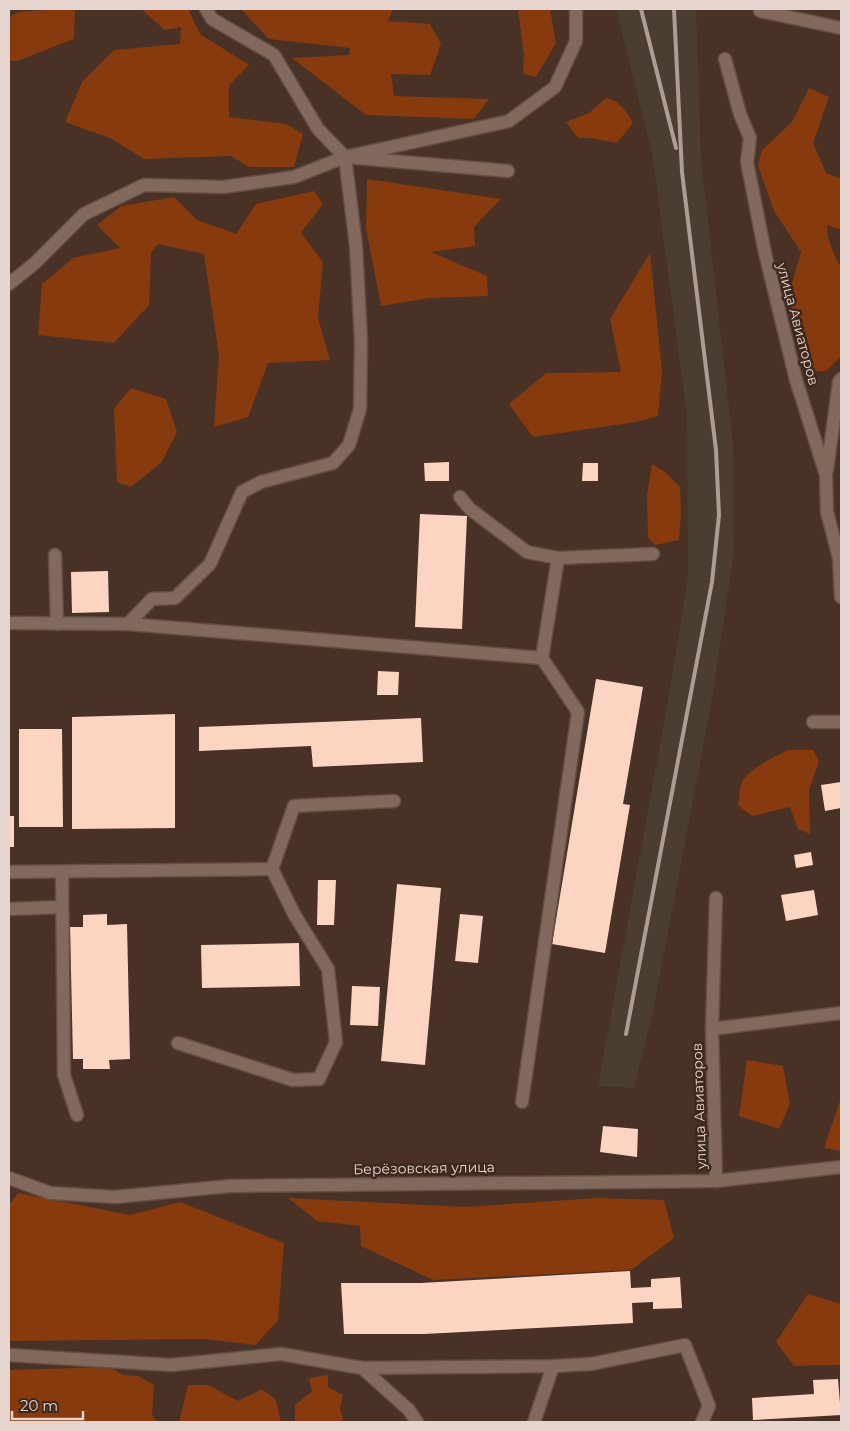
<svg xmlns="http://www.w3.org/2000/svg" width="850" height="1431" font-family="Montserrat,sans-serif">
<rect width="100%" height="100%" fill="#493126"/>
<path fill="#4b3d2f" d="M616 9H696L701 158 733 444 734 553 711 705 653 1012 634 1088 598 1086 669 695 688 576 687 415 652 153Z"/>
<g fill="#863a0d">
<path d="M62 9H75L74 39 17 61H9V17L19 12Z"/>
<path d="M141 9H188L200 34 249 65 229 85V117L286 124 303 134 294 167H249L231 156 144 159 110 138 65 122 82 82 114 50 180 44 181 27 165 30Z"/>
<path d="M241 9H393L388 21 430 24 441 44 430 75 391 74 394 96 489 99 474 119 366 115 292 58 349 55 350 48 269 39Z"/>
<path d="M518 9H550L556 43 536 77 523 74 524 56Z"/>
<path d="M809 88 829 97 813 143 826 173 841 179V230L827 225 828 238 838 263 841 265V356L826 371 812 372 796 327 789 294 801 252 774 211 758 166 762 150 792 122Z"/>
<path d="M606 98C620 101 626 111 633 123L617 143 591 138H578L566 122 589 113Z"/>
<path d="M367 179 501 199 474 227 475 246 431 252 487 276 488 296 430 298 381 306 366 228Z"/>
<path d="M314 191 323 204 301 233 323 262 318 318 330 360 268 363 248 417 214 427 219 356 204 254 158 244 151 253 149 305 114 343 38 335 42 284 73 258 120 248 97 225 121 206 174 197 197 220 236 234 256 204Z"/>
<path d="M650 253 662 371 658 416 636 422 533 437 509 404 546 373 621 372 610 319Z"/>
<path d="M131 388 166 399 177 432 161 463 131 487 117 482 114 409Z"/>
<path d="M652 464 664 471 680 487 681 513 679 540 655 545 648 538 647 495Z"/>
<path d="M788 750H813L819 761 809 790 810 834 798 829 790 807 753 816 738 806C739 799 739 789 742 782 746 771 777 755 788 750Z"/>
<path d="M747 1060 783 1066 790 1104 779 1129 739 1116Z"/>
<path d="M841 1098V1151L824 1148Z"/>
<path d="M18 1193 130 1215 180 1202 284 1243 278 1321 255 1345 204 1339 9 1341V1205Z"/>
<path d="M288 1198 465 1207 597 1198 664 1200 674 1238 631 1270 433 1280 361 1246 360 1226 317 1221Z"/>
<path d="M808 1294 841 1304V1365L794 1366 776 1342Z"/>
<path d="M109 1367 123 1375 138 1376 154 1385 152 1415 157 1422H9V1370Z"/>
<path d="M328 1375V1387L343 1395 340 1409 343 1419 340 1422H295V1405L312 1391 309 1378Z"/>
<path d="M188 1385H208L238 1401 262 1389 276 1400 281 1422H179Z"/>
</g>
<g fill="#fcd4c2">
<path d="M449 462V481H425L424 463Z"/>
<path d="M583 463H598V481H582Z"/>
<path d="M420 514 467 516 462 629 415 627Z"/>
<path d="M108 571 109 612 72 613 71 572Z"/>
<path d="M378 671 399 672 398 695H377Z"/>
<path d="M596 679 643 687 623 804 630 805 605 953 552 944Z"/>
<path d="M175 714V828L72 829V717Z"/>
<path d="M421 718 423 762 313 767 311 746 199 751V727Z"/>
<path d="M19 729H62L63 827H19Z"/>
<path d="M841 782V808L825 811 821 785Z"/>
<rect x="9" y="816" width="5" height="31"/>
<path d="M811 852 813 865 796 868 794 855Z"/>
<path d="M318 880H336L334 925H317Z"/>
<path d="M397 884 441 888 425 1065 381 1061Z"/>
<path d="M814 890 818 915 786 921 781 895Z"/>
<path d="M107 914V925L127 924 130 1059 109 1060 110 1069H83V1059H73L70 927H83V915Z"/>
<path d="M460 914 483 916 478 963 455 961Z"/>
<path d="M299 943 300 986 202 988 201 945Z"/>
<path d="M352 986 380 987 378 1026 350 1025Z"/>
<path d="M603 1126 638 1129 637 1157 600 1152Z"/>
<path d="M630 1271 631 1288 651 1287V1279L680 1277 682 1308 653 1309V1302L632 1303 633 1323 424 1334H344L341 1283H421Z"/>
<path d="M838 1379 841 1415 753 1420 752 1398 814 1394 813 1380Z"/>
</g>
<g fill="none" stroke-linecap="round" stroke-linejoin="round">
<g stroke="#624e44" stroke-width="15">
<g id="minor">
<path d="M206 9 212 19 274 55 318 129 345 157 508 171"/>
<path d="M760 11 841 28"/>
<path d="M725 59 740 114 750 138 747 162 765 253 796 380 826 475 827 512 839 558 841 597"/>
<path d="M9 284 35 263 84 214 144 185 224 187 294 177 345 157 509 121 555 87 576 41V9"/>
<path d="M827 470 839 382 841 379"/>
<path d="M460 497 470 509 527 552 558 558"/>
<path d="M55 555 57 624"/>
<path d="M9 623 128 624 542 658"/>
<path d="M128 624 152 599 175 598 210 564 242 492 261 482 333 463 349 445 360 409 361 342 356 246 345 157"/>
<path d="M813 722H841"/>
<path d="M9 872 272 869 294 806 394 801"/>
<path d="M62 872 64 1075 77 1115"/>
<path d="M716 898 712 1029 716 1181"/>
<path d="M9 909 62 907"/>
<path d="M712 1029 841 1013"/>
<path d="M178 1043 293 1080 319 1079 336 1042 328 969 294 914 272 869"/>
<path d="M522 1102 578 712 542 658 558 558 653 554"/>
<path d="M9 1178 50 1193 115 1197 230 1186 716 1181 841 1167"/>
<path d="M9 1355 171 1365 281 1354 362 1368 553 1366 591 1364 685 1345 709 1406 702 1422"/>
<path d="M362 1368 409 1410 417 1422"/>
<path d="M534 1422 553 1366"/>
</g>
</g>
<use href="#minor" stroke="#83685c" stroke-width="12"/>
<g stroke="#af9c94" stroke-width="4">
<path d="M641 9 676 148"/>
<path d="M626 1034 712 582 719 515 716 450 682 172 674 9"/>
</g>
</g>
<g text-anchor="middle" stroke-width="5" stroke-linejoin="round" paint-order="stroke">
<g font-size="14" fill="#e5d5ce" stroke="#3e271c">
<text transform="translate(798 324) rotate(75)" y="5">улица Авиаторов</text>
<text transform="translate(699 1106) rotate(-92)" y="5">улица Авиаторов</text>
<text transform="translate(424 1168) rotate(-1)" y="5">Берёзовская улица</text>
</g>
</g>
<rect width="850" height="1431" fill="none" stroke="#e5d5ce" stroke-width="20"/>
<path d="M12 1411v8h71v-8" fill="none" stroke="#e5d5ce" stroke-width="2.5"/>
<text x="20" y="1411" font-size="15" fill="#e5d5ce" stroke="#3e271c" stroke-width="4" paint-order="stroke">20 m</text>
</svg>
